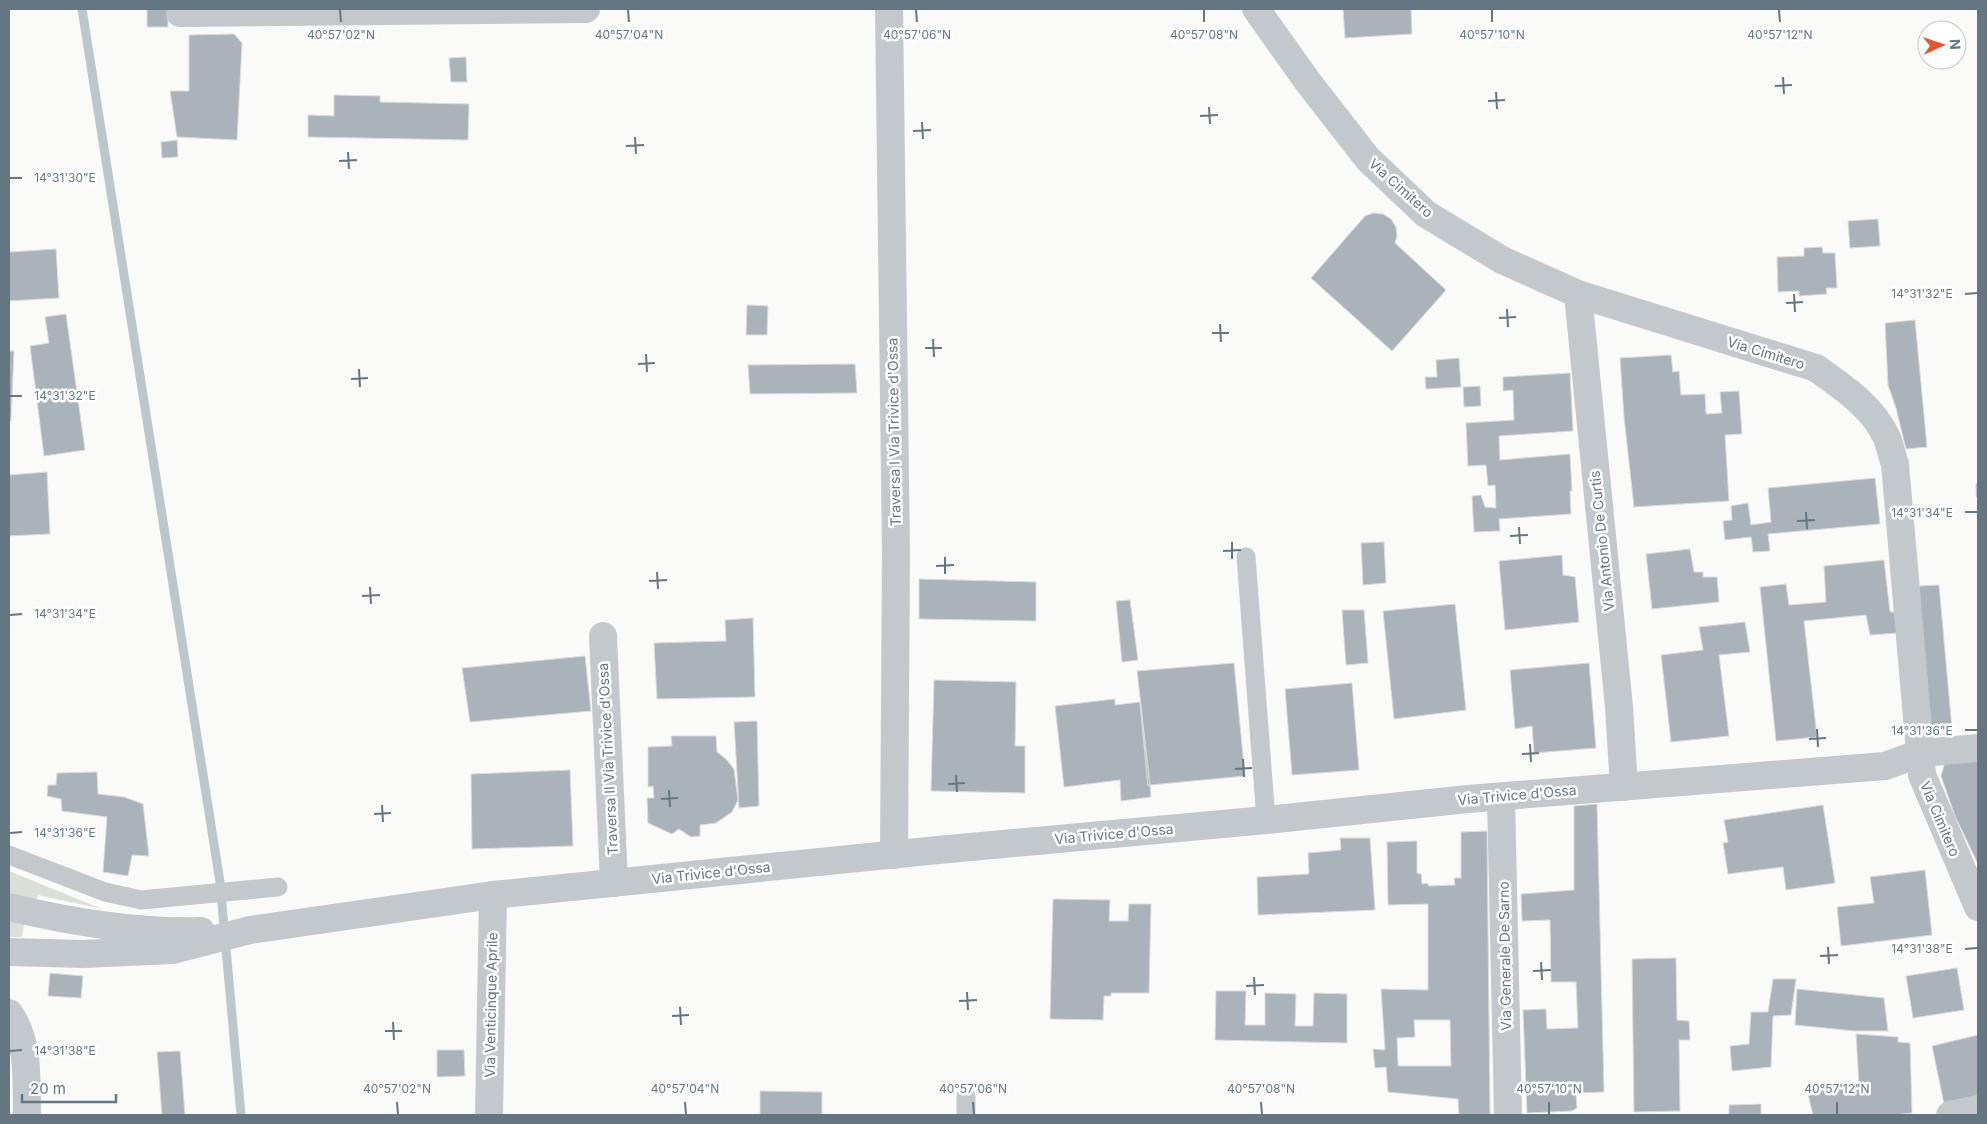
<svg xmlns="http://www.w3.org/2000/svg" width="1987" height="1124" font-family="Inter,sans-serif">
<rect width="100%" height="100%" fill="#fafaf8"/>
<g fill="#dadfd7">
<path d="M9 871 102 909 38 895 36 901 9 894Z"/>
<path d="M9 921 24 924 22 937H9Z"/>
</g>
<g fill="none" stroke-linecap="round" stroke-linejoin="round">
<path stroke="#bbc7cb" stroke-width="9" d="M82 9 220 882 241 1115"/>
</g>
<g fill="#aab3b9" stroke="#dcdcda" fill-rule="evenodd">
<rect x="147" y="9" width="21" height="18"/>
<path d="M1343 9H1411L1412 34 1345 38Z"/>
<path d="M234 34 242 43 237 140 177 137 170 91H189V35Z"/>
<path d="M466 57 467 82H451L449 58Z"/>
<path d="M334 95 380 96V102L469 104 468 140 308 137V115L334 116Z"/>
<path d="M177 140 178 157 162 158 161 142Z"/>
<path d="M1373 213 1383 214 1391 219 1396 227 1397 236 1395 243 1446 290 1392 351 1311 278 1365 216Z"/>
<path d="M1878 219 1880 246 1850 248 1848 221Z"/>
<path d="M1822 247 1823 253H1835L1837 288H1826L1827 294 1799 296V291L1778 292 1777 257 1804 256V248Z"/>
<path d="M56 249 59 298 9 301V252Z"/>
<path d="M747 305 768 306 767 335H746Z"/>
<path d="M66 314 85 450 44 456 30 346 49 343 45 317Z"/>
<path d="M1915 320 1927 447 1906 449 1896 408 1888 385 1885 323Z"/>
<path d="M9 351H14L11 421H9Z"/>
<path d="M1671 355 1673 372 1679 371 1681 395 1705 394 1706 414 1722 413 1720 392 1739 391 1742 434 1725 435 1729 501 1634 507 1624 417 1620 358Z"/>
<path d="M1459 358 1461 387 1426 389 1425 377H1437L1436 360Z"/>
<path d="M855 364 857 393 750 394 748 365Z"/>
<path d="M1570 373 1573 431 1499 436 1500 460 1570 454 1572 491H1570L1571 514 1499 519 1500 531 1474 532 1472 496 1481 495 1485 507 1496 508 1495 485 1488 486 1486 465 1468 466 1466 423 1514 420 1513 390 1503 391V377Z"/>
<path d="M1480 386 1481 406 1464 407 1463 387Z"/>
<path d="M47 472 50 534 9 536V475Z"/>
<path d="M1875 478 1880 524 1768 534 1770 551 1753 552 1751 537 1725 540 1723 521 1732 520 1731 506 1748 503 1751 525 1771 522 1768 488Z"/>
<path d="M1978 483V497H1976V484Z"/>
<path d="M1384 542 1386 583 1363 585 1361 543Z"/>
<path d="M1690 549 1694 572H1703V577H1717L1719 602 1652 609 1646 554Z"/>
<path d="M1562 555 1563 575 1575 577 1579 622 1505 630 1499 561Z"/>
<path d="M1884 560 1890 612H1894L1898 633 1870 635 1866 615 1804 621 1817 737 1776 741 1760 587 1786 584 1789 605 1826 602 1824 566Z"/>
<path d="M919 579 1036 582V621L919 619Z"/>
<path d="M1939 585 1952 729 1929 730 1919 586Z"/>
<path d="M1130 600 1138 660 1122 662 1116 601Z"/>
<path d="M1455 604 1466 710 1394 719 1383 611Z"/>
<path d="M1342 610H1364L1368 663 1346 665Z"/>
<path d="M753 618 755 697 657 699 654 643 726 641 725 620Z"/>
<path d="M1745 622 1750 652 1719 655 1729 736 1671 742 1661 655 1703 650 1699 627Z"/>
<path d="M585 656 591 711 470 722 462 668Z"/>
<path d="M1234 663 1245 776 1150 785 1137 671Z"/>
<path d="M1589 663 1596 748 1534 753 1532 726 1515 729 1510 670Z"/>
<path d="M934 680 1016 682 1015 746H1025V793L931 791Z"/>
<path d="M1352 683 1359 770 1292 775 1285 689Z"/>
<path d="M1115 699V705L1140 702 1148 786 1150 785 1151 797 1121 801 1120 780 1064 787 1055 706Z"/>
<path d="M1140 702 1150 785 1148 786Z"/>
<path d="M757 721 759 806 739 808 734 722Z"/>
<path d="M671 736H716L717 752 726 759 734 769 738 800 732 812 716 823 700 825V836L691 837 679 829 672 834 648 823 647 798H654L653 786 648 787V747L672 746Z"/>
<path d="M1978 760V864L1955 816 1941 776 1945 762Z"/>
<path d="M570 770 573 846 472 849 471 774Z"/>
<path d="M97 772 98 794 124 797 143 804 149 856 132 855 128 876 103 872 107 817 62 811 61 799 47 796 48 785H56L57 773Z"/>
<path d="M1597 804 1604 1092 1576 1093 1577 1108 1572 1111 1527 1113 1523 1010 1546 1009 1547 1029 1578 1028 1576 982H1551L1550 920 1522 921 1521 894 1574 890V806Z"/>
<path d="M1823 805 1835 883 1786 890 1783 867 1728 874 1723 843 1728 842 1724 820Z"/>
<path d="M1487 831 1490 1115H1459L1458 1099 1388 1092 1386 1067 1375 1068 1373 1049 1385 1050 1381 989 1428 990V904L1388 905 1387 842 1417 841V873L1421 874 1422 884 1427 883 1429 886 1455 885 1454 878H1461V832ZM1414 1020H1450L1451 1066H1398L1397 1038 1415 1037Z"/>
<path d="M1340 838H1370L1375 910 1258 915 1257 877 1309 874 1308 853 1341 850Z"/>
<path d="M1925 870 1932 935 1841 946 1837 907 1874 903 1870 877Z"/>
<path d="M1053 899 1110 900 1109 921H1128L1129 904H1151L1149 993H1111V996H1104L1103 1020 1050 1019Z"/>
<path d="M1676 958 1677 1020 1689 1021 1690 1040H1679L1680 1111 1634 1112 1632 959Z"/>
<path d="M1957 968 1964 1010 1913 1018 1906 976Z"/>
<path d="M50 973 83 976 81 998 48 996Z"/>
<path d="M1773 979H1796L1791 1015 1773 1016 1771 1067 1732 1071 1730 1046 1749 1044 1751 1012H1768Z"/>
<path d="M1797 989 1884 998 1888 1031H1855L1795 1025Z"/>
<path d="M1216 991H1246L1245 1025H1265V993L1296 994 1295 1026H1313L1314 993 1347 994V1043L1215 1040Z"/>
<path d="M1856 1034 1898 1037V1042L1910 1043 1912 1113 1894 1115H1813L1807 1090 1859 1085Z"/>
<path d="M1978 1035V1097L1944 1104 1932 1046Z"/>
<path d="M437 1050H464L465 1076 437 1077Z"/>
<path d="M180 1051 185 1115H162L157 1052Z"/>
<path d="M760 1091 822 1092V1115H760Z"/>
<path d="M1761 1104V1115H1729V1105Z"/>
</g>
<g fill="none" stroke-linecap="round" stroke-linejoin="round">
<g stroke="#c3c8cc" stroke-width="19">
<path d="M1246 557 1266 820"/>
<path d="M9 855 105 892 141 900 278 887"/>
<path d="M966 1115V1096"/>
</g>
<g stroke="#c3c8cc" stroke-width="28">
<path d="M889 9 896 554 894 855"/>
<path d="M1256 9 1308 82 1368 159 1426 214 1502 260 1578 294 1816 368C1843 387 1873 407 1887 438 1890 446 1892 456 1895 464L1922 775 1978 907"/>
<path d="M180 13 586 9"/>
<path d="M1578 294 1619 707 1624 787"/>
<path d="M603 636 614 883"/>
<path d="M1501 797 1508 1115"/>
<path d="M9 907C71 922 136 933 201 931"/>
<path d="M9 952 83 954 173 950 250 930 493 895 938 850 1266 820 1468 799 1885 766 1921 753 1978 748"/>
<path d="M9 1013C30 1042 26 1081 27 1115"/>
<path d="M489 1115 493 895"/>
<path d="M1950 1115 1978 1109"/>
</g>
</g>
<path fill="none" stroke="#657683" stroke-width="2" d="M340 10 341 22M628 10 629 22M916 10 917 22M1204 10V22M1492 10V22M1779 10 1780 22M1783 77 1784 94M1775 86 1792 85M1496 92 1497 109M1488 101 1505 100M1209 107 1210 124M1200 116 1218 115M922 122 923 139M913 131 931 130M635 137 636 154M626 146 644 145M348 152 349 169M339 161 357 160M10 178H22M1794 294 1795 312M1965 294 1977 293M1786 303 1803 302M1507 309 1508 327M1499 318 1516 317M1220 324 1221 342M1212 333H1229M933 339 934 357M925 348H942M646 354 647 372M638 364 655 363M359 369 360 387M351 379 368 378M10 396H22M1806 512 1807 529M1965 512H1977M1797 521 1815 520M1519 527 1520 544M1510 536 1528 535M1232 542V559M1223 551 1241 550M945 557V574M936 566 954 565M657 572 658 589M649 581 667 580M370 587 371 604M362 596 380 595M10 615 22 614M1817 729 1818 747M1965 730H1977M1809 739 1826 738M1530 744 1531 762M1522 754 1539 753M1243 759 1244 777M1235 769 1252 768M956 775 957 792M948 784 965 783M669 790 670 807M661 799 678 798M382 805 383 822M374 814 391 813M10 833 22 832M1828 947 1829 964M1965 949 1977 948M1820 956 1838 955M1541 962 1542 980M1533 971 1551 970M1254 977 1255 995M1246 986 1264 985M967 992 968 1010M959 1001 977 1000M680 1007 681 1025M672 1016 689 1015M393 1022 394 1040M385 1031H402M10 1051 22 1050M397 1102 398 1114M685 1102 686 1114M973 1102 974 1114M1261 1102 1262 1114M1549 1102V1114M1837 1102V1114"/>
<g text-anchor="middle" stroke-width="5" stroke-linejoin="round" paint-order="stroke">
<g font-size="14" fill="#657683" stroke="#fff">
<text transform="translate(1401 188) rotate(42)" y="5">Via Cimitero</text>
<text transform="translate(1766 353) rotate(17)" y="5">Via Cimitero</text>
<text transform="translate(894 432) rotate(-91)" y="5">Traversa I Via Trivice d'Ossa</text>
<text transform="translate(1602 541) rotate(-96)" y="5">Via Antonio De Curtis</text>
<text transform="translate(608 759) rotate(-93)" y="5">Traversa II Via Trivice d'Ossa</text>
<text transform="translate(1517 795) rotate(-5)" y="5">Via Trivice d'Ossa</text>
<text transform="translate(1940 819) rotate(67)" y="5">Via Cimitero</text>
<text transform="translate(1114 834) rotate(-5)" y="5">Via Trivice d'Ossa</text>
<text transform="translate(711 873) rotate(-6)" y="5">Via Trivice d'Ossa</text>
<text transform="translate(1505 956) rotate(-91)" y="5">Via Generale De Sarno</text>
<text transform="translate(491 1005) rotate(-89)" y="5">Via Venticinque Aprile</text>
</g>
</g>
<g font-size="12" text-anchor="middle" fill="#657683" stroke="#fff" stroke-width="5" stroke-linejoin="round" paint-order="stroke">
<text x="341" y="39">40°57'02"N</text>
<text x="629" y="39">40°57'04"N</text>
<text x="917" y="39">40°57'06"N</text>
<text x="1204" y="39">40°57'08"N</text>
<text x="1492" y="39">40°57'10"N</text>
<text x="1780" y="39">40°57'12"N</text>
<text x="65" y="182">14°31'30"E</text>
<text x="1922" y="298">14°31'32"E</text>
<text x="65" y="400">14°31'32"E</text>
<text x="1922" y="517">14°31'34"E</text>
<text x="65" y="618">14°31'34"E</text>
<text x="1922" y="735">14°31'36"E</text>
<text x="65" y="837">14°31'36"E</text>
<text x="1922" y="953">14°31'38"E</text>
<text x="65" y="1055">14°31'38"E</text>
<text x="397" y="1093">40°57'02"N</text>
<text x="685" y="1093">40°57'04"N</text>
<text x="973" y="1093">40°57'06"N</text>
<text x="1261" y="1093">40°57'08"N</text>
<text x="1549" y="1093">40°57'10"N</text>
<text x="1837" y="1093">40°57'12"N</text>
</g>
<rect width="1987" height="1124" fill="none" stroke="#657683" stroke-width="20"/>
<g transform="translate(1942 45) rotate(87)"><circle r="24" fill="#ffffff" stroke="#c1c8cd"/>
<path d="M0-4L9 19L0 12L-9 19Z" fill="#e4572e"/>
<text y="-8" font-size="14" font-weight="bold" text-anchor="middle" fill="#657683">N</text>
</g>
<path d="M22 1094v8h94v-8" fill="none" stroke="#657683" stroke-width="2.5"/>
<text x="30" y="1094" font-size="15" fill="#657683" stroke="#ffffff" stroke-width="4" paint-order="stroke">20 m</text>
</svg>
